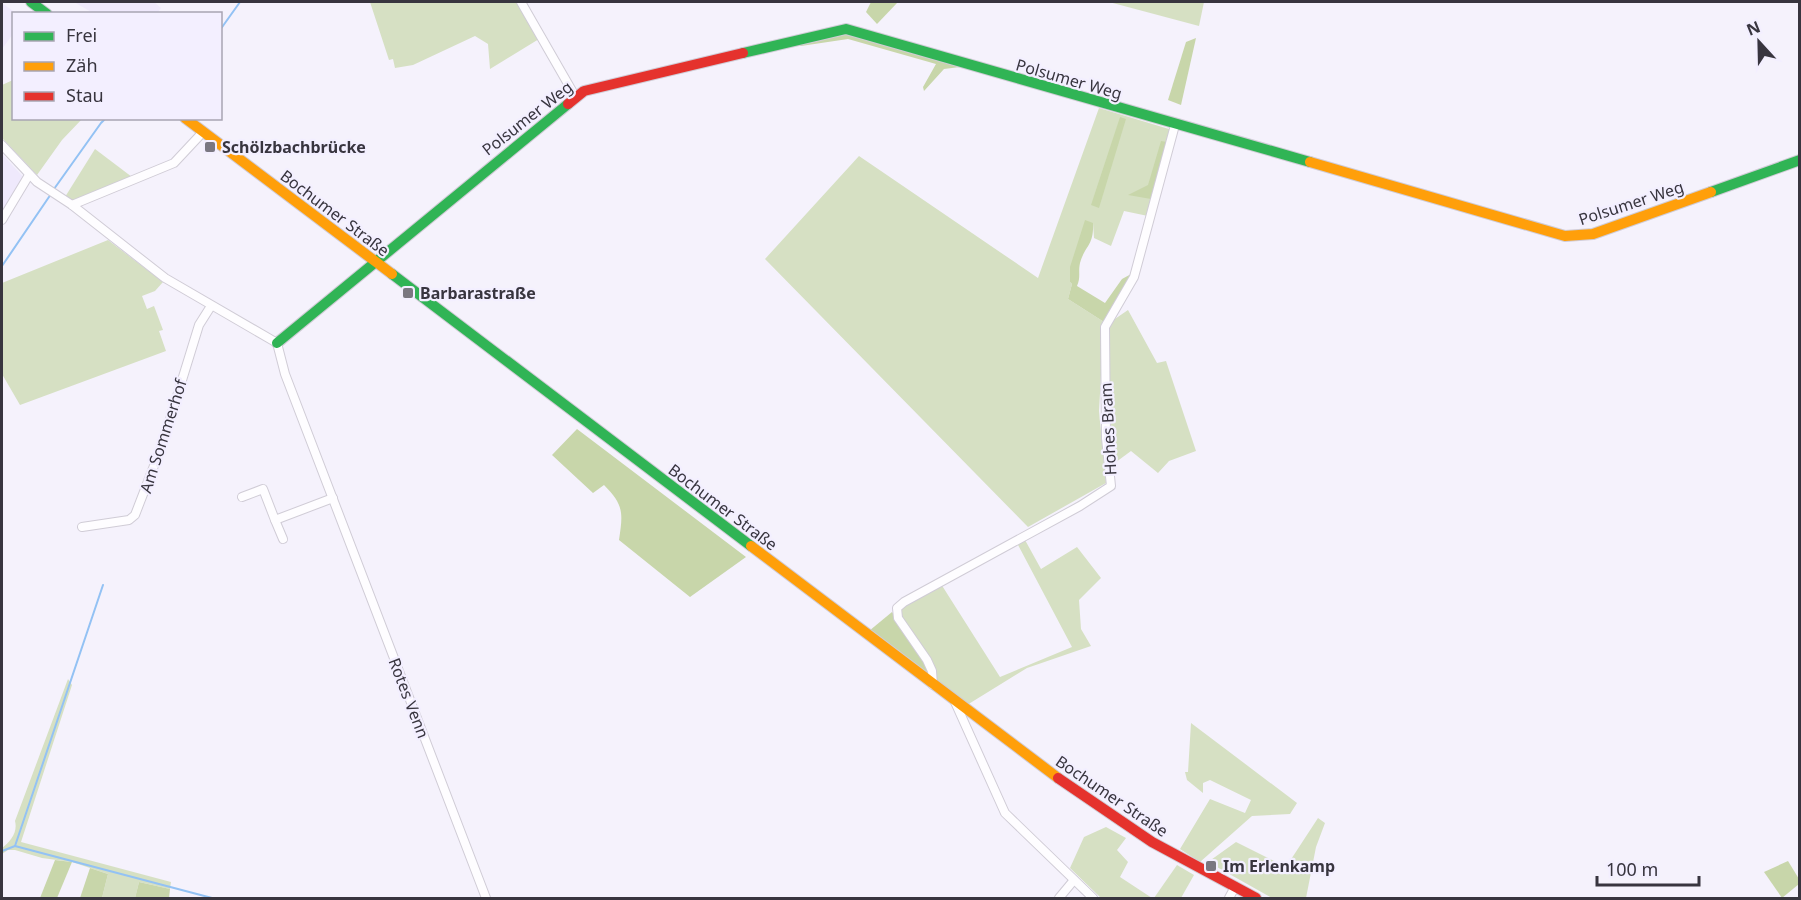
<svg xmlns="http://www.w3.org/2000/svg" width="1801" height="900" font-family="'Noto Sans',sans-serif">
<rect width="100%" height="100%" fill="#f5f2fc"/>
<g fill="#efe9fc">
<path d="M74 2H154L161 8 157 13H93Z"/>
<path d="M2 3 16 13 14 14 13 34 2 49Z"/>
<path d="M2 154 24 178 2 215Z"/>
</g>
<g fill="#d6e0c3">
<path d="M370 2H518L539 39 490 69 488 44 475 36 413 65 395 68 393 59 389 60Z"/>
<path d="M1109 2H1204L1199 26Z"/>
<path d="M13 80 14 118 82 119 62 140 37 175 2 138V85Z"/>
<path d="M1099 108 1169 129 1171 133 1148 216 1124 211 1111 246 1094 238 1093 223 1070 282 1072 284 1068 299 1104 322 1099 411 1106 483 1028 527 765 259 859 156 1038 278Z"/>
<path d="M95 149 132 177 73 202 65 197Z"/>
<path d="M108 240 163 282 155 291 142 296 147 309 154 306 163 330 159 331 166 351 20 405 2 374V283Z"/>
<path d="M1128 310 1157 363 1166 361 1196 451 1169 461 1158 473 1131 451 1112 465 1107 337 1109 323Z"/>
<path d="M1025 540 1041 569 1077 547 1101 578 1079 600 1081 629 1091 646 1027 668 967 705 936 682 900 618V609L941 584 1000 677 1072 647 1017 543Z"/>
<path d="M68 679 72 685 21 842 171 882 170 889 139 882 135 898H102L108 874 72 862 42 858 15 850H8L2 854V848C10 842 18 833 15 821Z"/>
<path d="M1191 723 1297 803 1290 814 1252 816 1200 862 1180 849 1210 799 1245 813 1251 800 1210 780 1203 783V793L1187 780 1185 772H1188Z"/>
<path d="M1318 818 1325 823 1316 847 1306 898H1272L1208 862 1236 842 1286 867Z"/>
<path d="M1106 827 1126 838 1117 850 1128 862 1120 877 1152 898H1101L1070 868 1084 837Z"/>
<path d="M1177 865 1194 875 1181 898H1154Z"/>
</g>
<g fill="#c8d6aa">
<path d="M871 2H898L877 24 866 12Z"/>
<path d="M851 32 960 67 944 69 924 91 923 87 936 64 848 39 801 46 794 44Z"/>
<path d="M1196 38 1181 105 1168 100 1186 42Z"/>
<path d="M1120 117 1126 119 1099 208 1091 205Z"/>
<path d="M1161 141 1167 142 1151 199 1128 195 1148 185Z"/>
<path d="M1085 220 1093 223C1094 246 1085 245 1080 263 1078 272 1081 277 1077 286L1105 303 1122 279 1133 273 1104 322 1068 299 1072 284 1070 282V267Z"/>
<path d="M577 429 746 557 690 597 619 540C623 513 624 505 604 485L593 493 552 455Z"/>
<path d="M892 612 925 661 928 674 869 631Z"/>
<path d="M55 860 72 862 57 898H40Z"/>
<path d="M1788 861 1799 879V884L1782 898 1764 872Z"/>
<path d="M90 868 108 874 102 898H80Z"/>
<path d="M139 882 170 889 169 898H135Z"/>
</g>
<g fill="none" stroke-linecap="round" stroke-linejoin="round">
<g stroke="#93c2f4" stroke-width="2">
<path d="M220 30 240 2"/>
<path d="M54 189 101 123 106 118"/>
<path d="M2 266 51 194"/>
<path d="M15 846 103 585"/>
<path d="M2 851 15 846 212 898"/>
</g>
<g stroke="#d0ccd6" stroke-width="10">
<g id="street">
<path d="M521 2 575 96"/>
<path d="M2 145 37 182 72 205 165 278 277 343 285 374 486 898"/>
<path d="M72 205 174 163 203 132"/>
<path d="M2 220 29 175"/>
<path d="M242 497 263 489 275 520 333 498"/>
<path d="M275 520 283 539"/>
<path d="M82 527 129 520 135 515 162 445 199 325 211 306"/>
<path d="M933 685 932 671 927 660 898 618 897 608 904 602 1080 506 1111 486 1106 438 1105 327 1134 277 1175 125"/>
<path d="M955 702 1005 813 1093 898"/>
<path d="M1059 898 1074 880"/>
<path d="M1229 898 1235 887"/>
</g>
</g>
<g stroke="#d0ccd6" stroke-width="12">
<g id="fast">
<path d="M31 2 47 14"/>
<path d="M743 53 846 29 1310 162"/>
<path d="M1711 192 1800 160"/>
<path d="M392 274 751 546"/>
<path d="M277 343 568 104"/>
</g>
</g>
<g stroke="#d0ccd6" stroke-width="12">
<g id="slow">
<path d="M185 118 392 274"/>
<path d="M1310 162 1565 236 1593 234 1711 192"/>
<path d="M751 546 1058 778"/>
</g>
</g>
<g stroke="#d0ccd6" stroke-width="12">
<g id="jam">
<path d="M568 104 584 91 743 53"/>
<path d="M1058 778 1152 842 1256 898"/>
</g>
</g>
<use href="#street" stroke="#fefdff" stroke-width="8"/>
<use href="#fast" stroke="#30b455" stroke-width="10"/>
<use href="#slow" stroke="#ff9f0a" stroke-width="10"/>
<use href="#jam" stroke="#e5322d" stroke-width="10"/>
</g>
<g fill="#7a7781" stroke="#f3efff" stroke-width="2">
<rect x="204" y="141" width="12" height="12" rx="3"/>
<rect x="402" y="287" width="12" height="12" rx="3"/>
<rect x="1205" y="860" width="12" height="12" rx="3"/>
</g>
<g text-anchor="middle" stroke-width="4.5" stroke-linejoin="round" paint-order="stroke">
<g font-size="16" fill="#38353f" stroke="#f3efff">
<text transform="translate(1069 79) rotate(16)" y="6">Polsumer Weg</text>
<text transform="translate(527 118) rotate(-38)" y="6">Polsumer Weg</text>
<text transform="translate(1631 203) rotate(-18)" y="6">Polsumer Weg</text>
<text transform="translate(335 213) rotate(37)" y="6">Bochumer Straße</text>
<text transform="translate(1108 429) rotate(-93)" y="6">Hohes Bram</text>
<text transform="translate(163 436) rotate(-72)" y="6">Am Sommerhof</text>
<text transform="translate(723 507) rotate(37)" y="6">Bochumer Straße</text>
<text transform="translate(409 698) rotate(69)" y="6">Rotes Venn</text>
<text transform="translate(1112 796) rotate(34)" y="6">Bochumer Straße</text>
</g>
<g font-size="16" font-weight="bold" fill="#38353f" stroke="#f3efff" text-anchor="start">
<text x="222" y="153">Schölzbachbrücke</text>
<text x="420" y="299">Barbarastraße</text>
<text x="1223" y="872">Im Erlenkamp</text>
</g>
</g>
<rect width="1801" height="900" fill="none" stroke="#38353f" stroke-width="6"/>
<rect x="12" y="12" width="210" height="108" fill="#f3efff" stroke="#a8a5b2" stroke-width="1.5"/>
<rect x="24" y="32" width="30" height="9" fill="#30b455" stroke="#a8a5b2" stroke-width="1.5"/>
<text x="66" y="42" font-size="18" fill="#38353f">Frei</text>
<rect x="24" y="62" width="30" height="9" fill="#ff9f0a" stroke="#a8a5b2" stroke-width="1.5"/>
<text x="66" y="72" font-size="18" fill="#38353f">Zäh</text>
<rect x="24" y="92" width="30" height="9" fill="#e5322d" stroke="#a8a5b2" stroke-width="1.5"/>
<text x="66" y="102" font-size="18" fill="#38353f">Stau</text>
<g transform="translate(1759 42) rotate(338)" stroke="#f3efff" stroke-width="4.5" paint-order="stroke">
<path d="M0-4.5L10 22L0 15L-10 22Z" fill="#38353f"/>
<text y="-9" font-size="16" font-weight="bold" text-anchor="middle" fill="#38353f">N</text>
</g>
<path d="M1597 876v9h102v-9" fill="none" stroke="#38353f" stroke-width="3"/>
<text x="1606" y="876" font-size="18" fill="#38353f" stroke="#f3efff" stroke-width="4.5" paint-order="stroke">100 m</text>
</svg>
